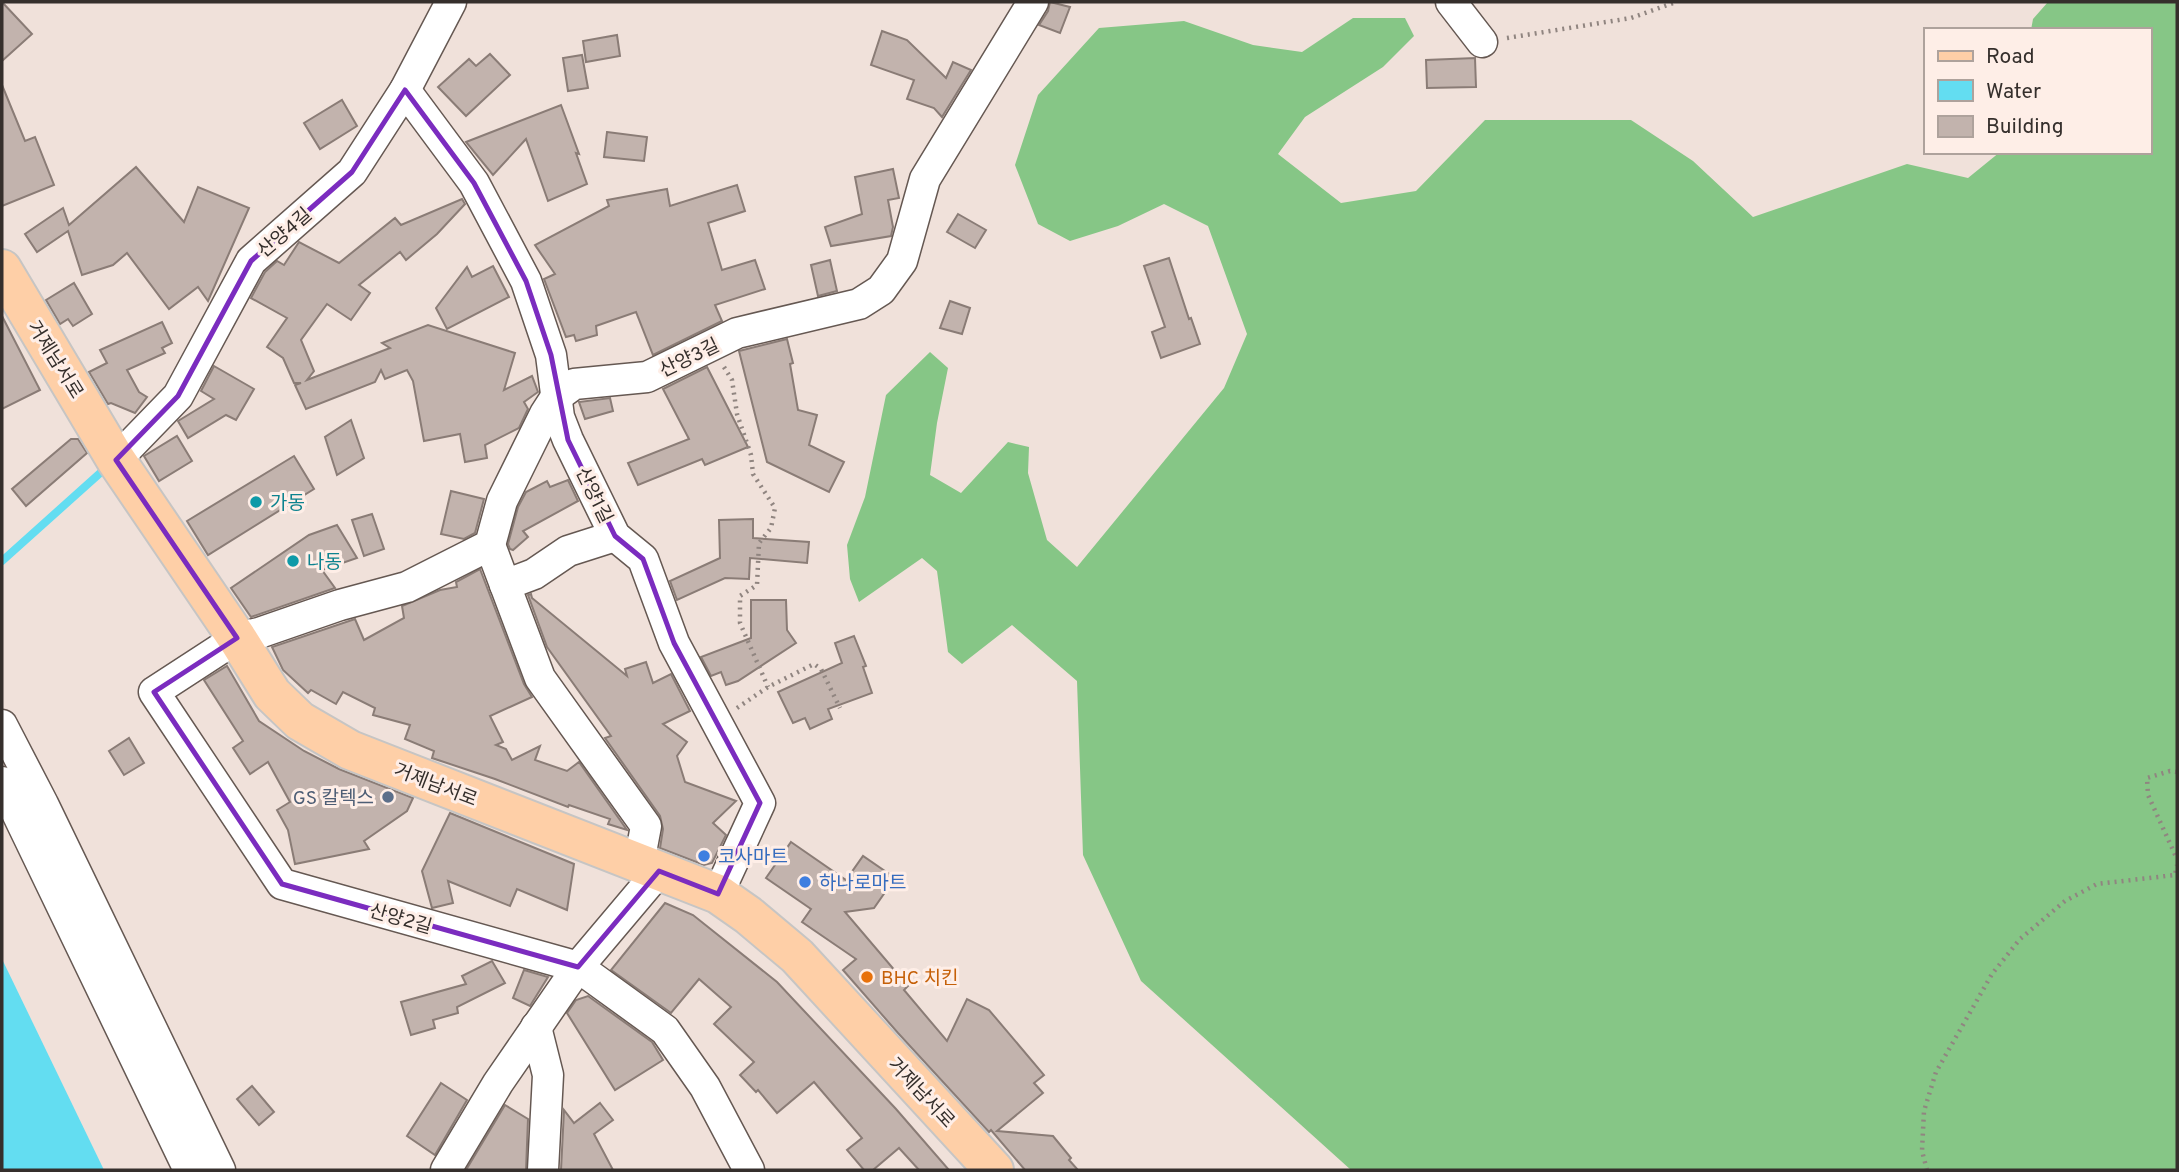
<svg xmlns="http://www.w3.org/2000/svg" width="2179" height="1172" font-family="Overpass,'Noto Sans KR',sans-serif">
<rect width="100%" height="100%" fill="#f0e1da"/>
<path fill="#86c686" d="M2048 2H2177V1170H1351L1141 981 1083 855 1077 681 1012 625 962 664 948 652 937 571 922 558 859 602 850 579 847 545 865 497 886 395 930 352 948 368 937 423 930 475 961 493 1008 442 1029 447 1028 473 1047 540 1077 567 1224 388 1247 334 1208 226 1164 204 1118 226 1070 241 1038 224 1015 165 1038 95 1099 28 1184 21 1253 45 1302 52 1353 18H1405L1414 36 1383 67 1305 117 1278 154 1341 203 1416 191 1485 120H1631L1693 161 1753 217 1907 164 1968 178 2000 152H2149V30H2031L2033 19Z"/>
<path fill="#63ddf1" d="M2 959 104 1170H2Z"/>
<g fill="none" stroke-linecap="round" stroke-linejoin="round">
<path stroke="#63ddf1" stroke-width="8" d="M2 561 108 466"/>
</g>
<g fill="#c2b3ad" stroke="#8a7c76" stroke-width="2">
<path d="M2 2 32 34 2 61Z"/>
<path d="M1050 2 1070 7 1060 33 1039 25 1048 11Z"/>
<path d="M882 31 907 40 946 78 953 62 971 70 942 117 934 108 907 99 914 80 871 65Z"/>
<path d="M617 35 620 56 586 62 583 41Z"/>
<path d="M490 54 510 75 466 116 438 87 469 59 476 66Z"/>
<path d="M582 55 588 88 568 91 563 58Z"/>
<path d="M1475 58 1476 87 1427 88 1426 60Z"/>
<path d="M2 85 25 141 35 137 54 185 2 206Z"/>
<path d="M342 100 357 126 320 149 304 123Z"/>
<path d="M561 105 579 154 576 153 587 184 548 201 526 139 493 175 466 142Z"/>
<path d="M607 132 647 137 644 161 604 157Z"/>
<path d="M136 167 184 222 198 187 249 208 208 301 198 287 169 309 127 253 113 265 82 275 68 231 37 252 25 234 63 208 69 225Z"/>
<path d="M893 169 899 198 888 200 893 227 891 236 831 246 825 227 862 214 855 177Z"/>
<path d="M737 185 745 211 708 223 722 270 755 260 765 289 715 305 722 321 653 355 636 312 596 326 597 335 576 341 574 335 566 337 544 279 555 274 535 245 609 206 607 200 667 189 670 206Z"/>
<path d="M462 199 465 204 437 234 406 260 400 252 359 285 370 293 351 320 327 304 301 340 314 371 307 380 390 348 382 343 428 325 515 353 504 390 532 376 538 392 524 402 528 409 519 428 485 445 487 458 465 462 460 434 424 441 413 381 407 370 385 379 381 370 375 382 306 409 295 385 301 383H294L283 358 267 347 287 318 251 298 265 272 277 261 284 265 299 242 339 263 395 218 401 225Z"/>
<path d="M958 214 986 230 975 248 947 232Z"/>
<path d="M1169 258 1189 319 1191 318 1200 344 1161 358 1152 332 1165 327 1144 266Z"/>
<path d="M830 260 837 291 818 296 811 265Z"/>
<path d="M493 266 509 297 447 329 436 308 467 267 472 277Z"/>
<path d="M74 283 92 314 73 326 68 319 60 324 46 300Z"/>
<path d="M950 301 970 308 962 334 940 328Z"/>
<path d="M2 316 40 390 2 409Z"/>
<path d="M162 322 172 343 162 348 165 353 127 370 139 392 147 397 135 413 111 403 108 404 89 372 107 363 100 350Z"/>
<path d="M787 339 793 363 790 364 798 410 817 415 809 445 844 462 829 492 767 462 739 351Z"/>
<path d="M214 366 254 389 236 420 226 415 188 438 178 421 214 399 201 391Z"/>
<path d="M707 367 748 447 705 465 702 459 638 485 628 463 689 439 663 389Z"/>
<path d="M610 398 613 411 585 419 579 402Z"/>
<path d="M351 420 364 458 337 475 325 437Z"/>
<path d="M177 436 192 461 159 481 144 456Z"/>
<path d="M71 439H78L87 453 26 506 12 489Z"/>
<path d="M294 456 314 489 208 555 187 521Z"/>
<path d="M568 480 578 501 523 531 528 537 513 550 510 549 508 544 518 507 526 492 547 481 550 487Z"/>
<path d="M451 491 484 499 475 533 464 539 441 534Z"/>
<path d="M372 514 384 549 364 556 352 520Z"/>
<path d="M753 519V538L809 542 807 563 750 558 749 579 725 578 677 600 670 581 720 558 719 520Z"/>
<path d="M337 525 357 558 322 570 335 588 251 617 231 588 309 535Z"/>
<path d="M480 569 524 684 532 697 490 716 503 742 496 745 506 749 512 760 540 746 535 760 567 771 579 762 627 830 608 824 610 819 569 805 568 807 495 779 432 758 434 751 405 739 410 725 373 715 375 708 343 692 336 704 311 690 308 693 283 670 272 647 355 619 364 640 404 618 402 606 440 590 457 587 456 582Z"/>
<path d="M531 594 532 598 627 676 625 669 646 662 653 683 671 674 690 711 663 724 687 742 677 756 685 782 736 801 713 823 726 835 712 863 704 865 660 848 663 829 660 816 605 738 611 736 547 647 528 595Z"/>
<path d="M751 600H786L787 630 796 643 738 681 726 685 721 672 711 676 701 657 751 638Z"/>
<path d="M854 636 866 666 863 667 872 693 828 709 832 719 810 729 805 718 793 723 778 692 842 663 835 643Z"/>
<path d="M227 666 259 721 304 751 339 769 413 798 407 811 364 841 369 849 295 864 288 830 277 810 290 802 268 762 250 774 233 748 243 741 204 680Z"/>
<path d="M129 738 144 763 124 775 109 751Z"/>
<path d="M450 813 574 864 567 910 517 889 510 906 448 881 453 903 432 908 422 871Z"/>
<path d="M791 842 846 880 863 856 895 878 874 908 845 912 908 986 904 990 947 1041 967 999 989 1010 1044 1075 1034 1083 1043 1093 997 1131 1053 1136 1071 1158 1069 1160 1078 1170H1025L991 1130 989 1132 898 1033 843 970 856 959 802 922 811 909 766 878Z"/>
<path d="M665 903 693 915 777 982 896 1109 949 1170H919L899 1148 873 1170H864L847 1150 862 1138 814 1082 777 1113 758 1090 756 1092 740 1075 754 1062 714 1024 731 1007 699 979 671 1013 611 970Z"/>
<path d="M492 961 505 983 457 1007 458 1013 433 1020 435 1028 411 1035 401 1002 466 984 462 976Z"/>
<path d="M524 970 548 977 530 1006 513 998Z"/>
<path d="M588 996 652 1042 663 1060 615 1090 567 1013 576 1000Z"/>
<path d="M441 1083 467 1100 435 1155 407 1136Z"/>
<path d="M252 1086 274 1112 259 1125 237 1099Z"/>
<path d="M600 1103 613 1120 594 1134 613 1170H561L564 1110 574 1123Z"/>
<path d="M505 1105 528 1119 526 1170H466Z"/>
</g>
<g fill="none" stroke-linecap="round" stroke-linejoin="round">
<g stroke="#655852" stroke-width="33">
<g id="minor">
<path d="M1451 2 1482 42"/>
<path d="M405 90 474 183 526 281 551 355 559 417 568 440 615 536 643 559 674 643 760 803 718 894"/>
<path d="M116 460 178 396 251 261 352 172 405 90 451 2"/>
<path d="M490 545 540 678 646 826 639 863"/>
<path d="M505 585 534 574 568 551 615 536"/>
<path d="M2 725 43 804 220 1170"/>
<path d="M2 782 189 1170"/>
<path d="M536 1027 548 1075 543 1170"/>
<path d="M446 1170 498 1083 578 967 659 871"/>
<path d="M749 1170 705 1087 665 1030 578 967 282 884 154 692 237 638 259 633 340 605 407 587 490 545 502 501 545 414 556 397 574 384 647 377 737 333 859 304 881 290 902 261 925 179 1033 2"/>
</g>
</g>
<g stroke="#c6c5c4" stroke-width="42">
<path id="major" d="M2 269 116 460 237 638 272 694 300 721 350 750 718 894 748 915 797 956 994 1170"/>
</g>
<g stroke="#908580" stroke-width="4.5" stroke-dasharray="2 5" stroke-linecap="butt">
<path d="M1507 38 1631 18 1676 2"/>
<path d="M724 367 732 380 737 414 751 455 753 474 775 508 771 528 759 543 757 585 740 596V623L768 687"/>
<path d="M737 708 768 687 814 664 821 669 840 708"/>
<path d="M2177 772 2170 771 2147 778 2148 795 2177 859"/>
<path d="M1927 1170 1922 1151 1924 1111 1936 1072 1992 974 2020 939 2065 901 2097 884 2175 875 2177 865"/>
</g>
<use href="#minor" stroke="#fff" stroke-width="30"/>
<use href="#major" stroke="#fecfa7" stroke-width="38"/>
</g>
<path fill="none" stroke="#7b2cbf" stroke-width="5" stroke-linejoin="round" d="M405 90 474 183 526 281 551 355 568 440 615 536 643 559 674 643 760 803 718 894 659 871 578 967 282 884 154 692 237 638 116 460 178 396 251 261 352 172Z"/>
<g fill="#0f9aa8" stroke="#feeee7" stroke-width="2.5">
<circle cx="256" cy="502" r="7"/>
<circle cx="293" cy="561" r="7"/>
</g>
<circle fill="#5c6f8a" stroke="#feeee7" stroke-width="2.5" cx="388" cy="797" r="7"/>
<g fill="#3f7fe0" stroke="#feeee7" stroke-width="2.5">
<circle cx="704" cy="856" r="7"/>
<circle cx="805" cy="882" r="7"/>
</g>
<circle fill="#e8710a" stroke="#feeee7" stroke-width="2.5" cx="867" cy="977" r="7"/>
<g text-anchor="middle" stroke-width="6" stroke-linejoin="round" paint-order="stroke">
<g font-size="19" fill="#352f2c" stroke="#feeee7">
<text transform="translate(284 232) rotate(-41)" y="7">산양4길</text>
<text transform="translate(689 357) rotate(-26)" y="7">산양3길</text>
<text transform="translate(56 359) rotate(58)" y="7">거제남서로</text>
<text transform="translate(595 495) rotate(64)" y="7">산양1길</text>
<text transform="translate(436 784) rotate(21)" y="7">거제남서로</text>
<text transform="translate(401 918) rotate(16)" y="7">산양2길</text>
<text transform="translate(922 1092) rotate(47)" y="7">거제남서로</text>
</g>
<g font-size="19" fill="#0d838f" stroke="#feeee7" text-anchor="start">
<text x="270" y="509">가동</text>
<text x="307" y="568">나동</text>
</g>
<g font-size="19" fill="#4e5e75" stroke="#feeee7" text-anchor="end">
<text x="374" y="804">GS 칼텍스</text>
</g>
<g font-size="19" fill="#366cbe" stroke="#feeee7" text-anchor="start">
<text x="718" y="863">코사마트</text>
<text x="819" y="889">하나로마트</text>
</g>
<g font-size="19" fill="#c56008" stroke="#feeee7" text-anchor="start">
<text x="881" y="984">BHC 치킨</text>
</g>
</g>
<rect width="2179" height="1172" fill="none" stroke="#352f2c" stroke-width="7"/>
<rect x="1924" y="28" width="228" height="126" fill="#feeee7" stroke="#aea29c" stroke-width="2"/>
<rect x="1938" y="51" width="35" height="10" fill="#fecfa7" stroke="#aea29c" stroke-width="2"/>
<text x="1986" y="63" font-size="21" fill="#352f2c">Road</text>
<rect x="1938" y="80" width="35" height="21" fill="#63ddf1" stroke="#aea29c" stroke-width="2"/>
<text x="1986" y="98" font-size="21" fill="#352f2c">Water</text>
<rect x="1938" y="116" width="35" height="21" fill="#c2b3ad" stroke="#aea29c" stroke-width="2"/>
<text x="1986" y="133" font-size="21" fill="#352f2c">Building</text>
</svg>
